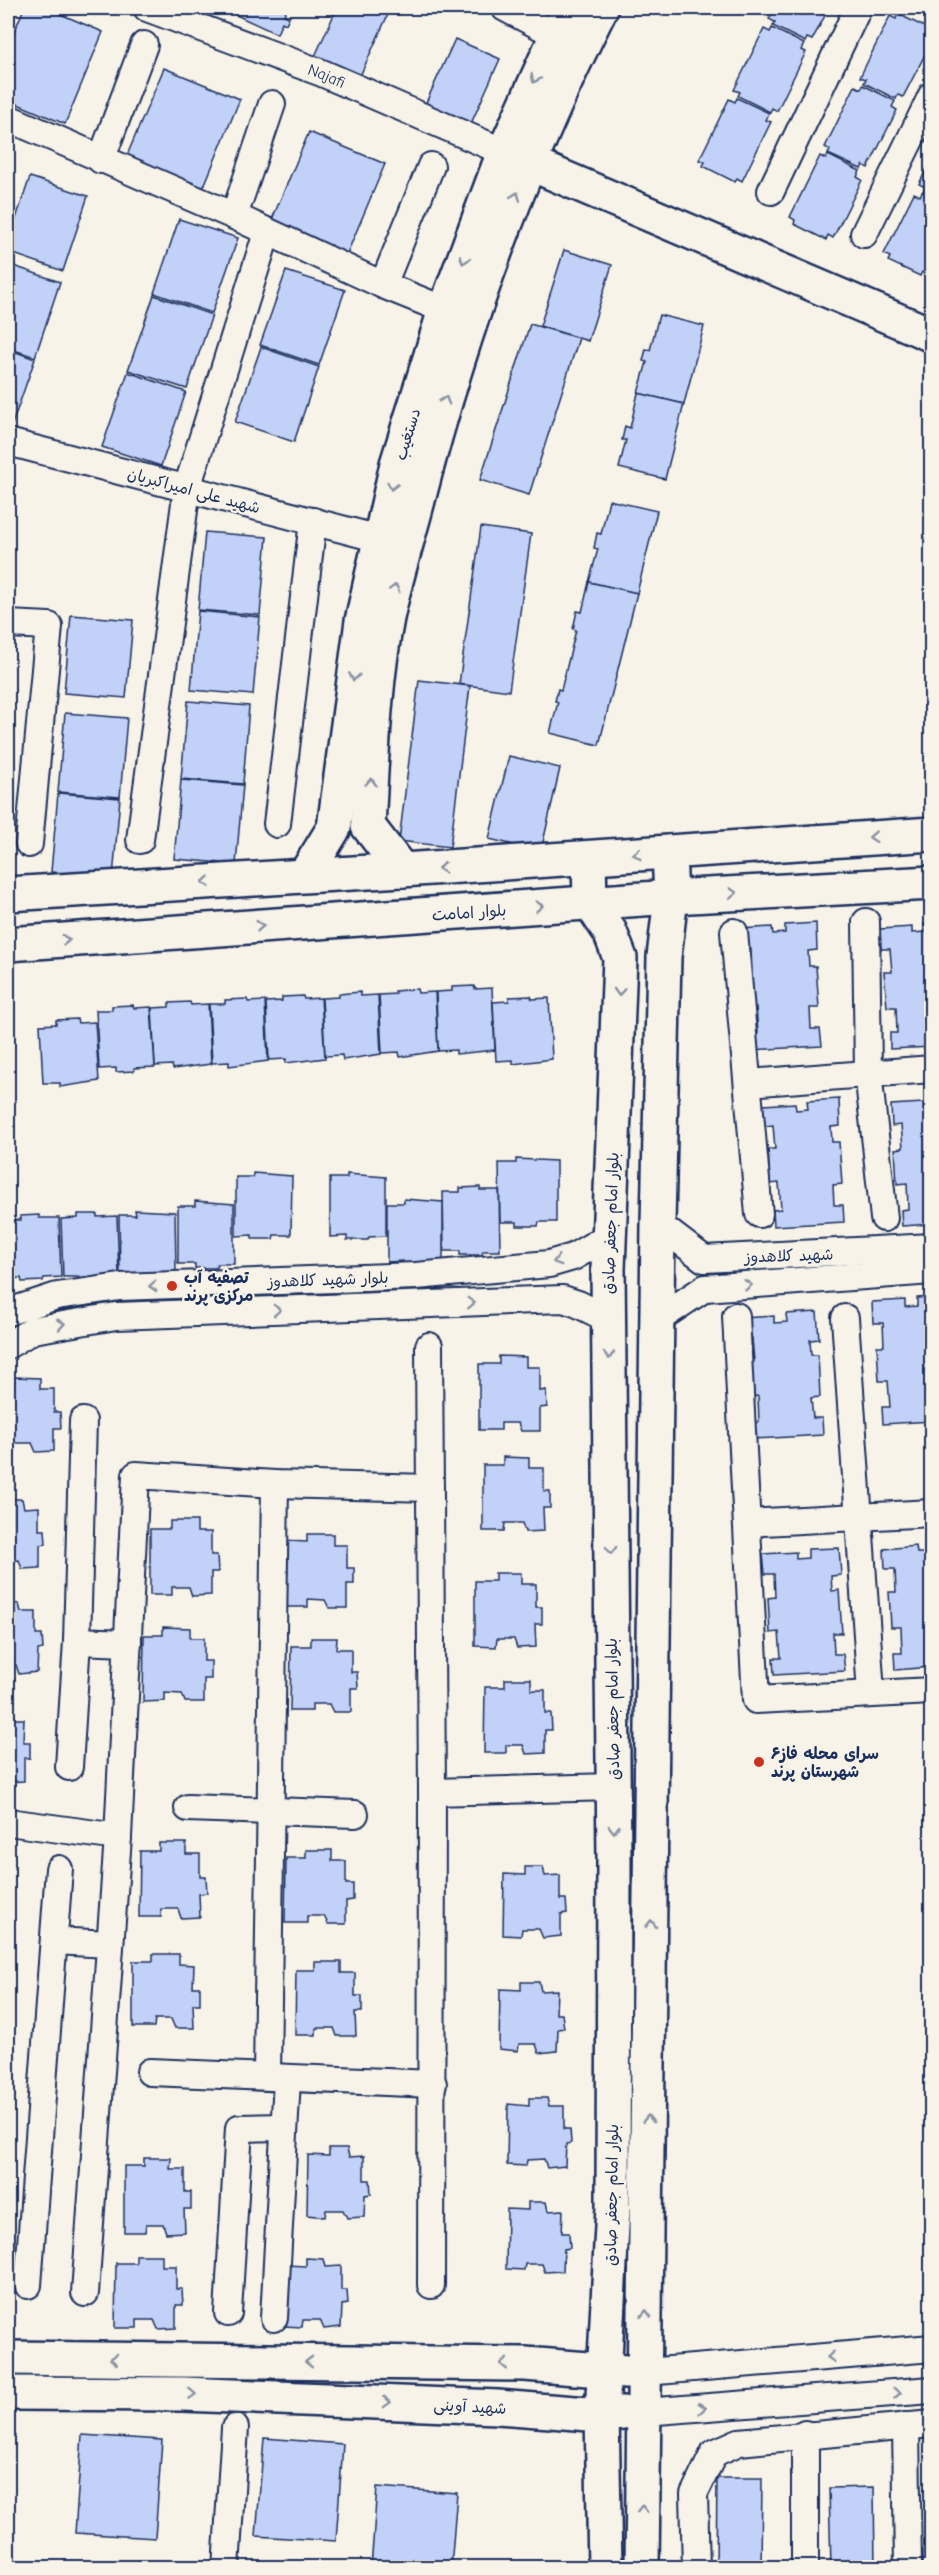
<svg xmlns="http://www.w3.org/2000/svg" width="939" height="2575" font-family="'Comic Neue','Playpen Sans Arabic',sans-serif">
<rect width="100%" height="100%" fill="#f7f3e8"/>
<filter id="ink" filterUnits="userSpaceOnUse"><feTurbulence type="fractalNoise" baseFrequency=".0167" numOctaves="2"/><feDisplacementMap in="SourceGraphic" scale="12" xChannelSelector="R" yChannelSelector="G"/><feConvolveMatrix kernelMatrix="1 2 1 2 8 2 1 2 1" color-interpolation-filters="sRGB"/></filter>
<g filter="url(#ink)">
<g fill="#c1d1f7" stroke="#1b2f5e" stroke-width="1.5">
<path d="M24 8H46L103 32 65 124 8 100V47Z"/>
<path d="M234 8H287L284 15 289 17 286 24 282 22 277 34 232 13Z"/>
<path d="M337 8H391L360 76 315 56Z"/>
<path d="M775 8H829L812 40 807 38 805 42 773 26 775 22 769 19Z"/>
<path d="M898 14 931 30 927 37 932 41 903 97 898 95 896 99 864 83 866 79 860 77 890 16 896 19Z"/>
<path d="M772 28 804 44 801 50 806 52 777 111 772 108 770 112 738 96 740 92 734 90 764 29 770 32Z"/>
<path d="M455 39 500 59 469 128 424 107Z"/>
<path d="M164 68 240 99 202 191 125 160Z"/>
<path d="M863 85 895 101 892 107 897 110 868 168 863 165 861 169 828 154 830 150 825 147 855 86 861 89Z"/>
<path d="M737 98 769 113 766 120 771 122 742 181 737 178 735 182 703 166 705 162 699 160 729 99 735 102Z"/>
<path d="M309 132 385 164 346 256 270 224Z"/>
<path d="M828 155 860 171 857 177 862 180 833 238 828 235 826 240 794 224 795 220 790 217 820 156 826 159Z"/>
<path d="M932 159V195L923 191 925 187 919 184Z"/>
<path d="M30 177 88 196 63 271 8 252V242Z"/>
<path d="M922 192 932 196V267L927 275 922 272 920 276 888 261 890 257 884 254 914 193 920 196Z"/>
<path d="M179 219 238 238 212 313 154 293Z"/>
<path d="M564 250 612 265 588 341 540 326Z"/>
<path d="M8 264 60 282 35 357 8 348Z"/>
<path d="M286 271 345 290 319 365 260 345Z"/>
<path d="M154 295 212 315 187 389 128 370Z"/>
<path d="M659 315 704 326 684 404 638 393 647 362 643 361 646 349 650 350Z"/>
<path d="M530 324 579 338 529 495 480 480Z"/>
<path d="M261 347 319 367 294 442 235 422Z"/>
<path d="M8 349 35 359 9 433H8Z"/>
<path d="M128 372 186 392 161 466 102 447Z"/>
<path d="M638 393 684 404 665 479 619 468 626 440H622L625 426 630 428Z"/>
<path d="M609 500 657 511 637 593 589 582 598 549 594 548 597 533 601 534Z"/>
<path d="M481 527 531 534 509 691 459 684Z"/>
<path d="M205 532 267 537 260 615 198 610Z"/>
<path d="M589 582 637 593 599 745 550 733 558 702 555 701 558 689 561 690 576 630 573 629 577 611 582 612Z"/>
<path d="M198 611 260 617 253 695 191 690Z"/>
<path d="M71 615 133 620 126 698 64 693Z"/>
<path d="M419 680 470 686 450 847 399 841Z"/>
<path d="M188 701 249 706 243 784 181 779Z"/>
<path d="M65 713 127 718 120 797 58 792Z"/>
<path d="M509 756 560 768 541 851 489 839Z"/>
<path d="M181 780 243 785 236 864 174 859Z"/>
<path d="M58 793 120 798 113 877 51 872Z"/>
<path d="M816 923 817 950 808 951 809 966H816L819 1008H810L811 1029H820L822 1046 751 1050 750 1034 758 1033 756 1007 747 1008 745 973 752 972 751 949 741 950 740 929 772 927 773 934 785 933V925Z"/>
<path d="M924 924H932V1047L890 1049V1033H897L896 1007H887L884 972H892L890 949H881L880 929 912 927V933L925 932Z"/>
<path d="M474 986 475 989 492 988 495 1050 456 1054V1050L438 1051 436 992 452 991V987Z"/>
<path d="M417 989 418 993 435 992 438 1051 400 1057 399 1052 382 1053 379 995 396 994 395 991Z"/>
<path d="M360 992 361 996 378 995 381 1054 343 1060 342 1055 325 1056 322 998 339 997V994Z"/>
<path d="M303 996 304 999 321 998 325 1058 286 1063V1059L269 1060 266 1002 282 1001V997Z"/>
<path d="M531 996 532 999 549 998 552 1059 513 1064V1060L496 1061 493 1002 509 1001V997Z"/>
<path d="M247 999 248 1002 265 1001 268 1061 229 1066V1062L212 1063 209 1004H225V1000Z"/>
<path d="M190 1002 191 1005 208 1004 211 1064 173 1069 172 1065 155 1066 152 1008 169 1007V1003Z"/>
<path d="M133 1005 134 1008 151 1007 155 1067 134 1068V1071L116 1072V1068L99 1069 96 1010H112V1006Z"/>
<path d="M77 1019 78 1023 95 1022 99 1081 60 1087V1083H43L40 1025 56 1024V1020Z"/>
<path d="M839 1099 840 1126 831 1127 832 1142H839L842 1184 833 1185 834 1205H843L844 1222 774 1226 773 1210 781 1209 779 1183 770 1184 768 1149H775L773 1125 764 1126 763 1105 795 1103 796 1110 808 1109 807 1101Z"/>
<path d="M923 1103V1110L932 1109V1224L902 1226 901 1210 908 1209 907 1183 897 1184 895 1149 903 1148 901 1125 892 1126 891 1105Z"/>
<path d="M516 1159 556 1161V1222H539L538 1226H517V1222H500L499 1163H516Z"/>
<path d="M253 1173 292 1176 291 1235H274L273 1239H252V1235L236 1236V1177H253Z"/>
<path d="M347 1174 386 1177V1236L369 1237 368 1240H347V1236L330 1237V1178H347Z"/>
<path d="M480 1187V1190H499L500 1251H483L482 1255H460V1251H444L443 1192H460V1188Z"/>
<path d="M404 1199 443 1202V1261L426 1262 425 1265H403V1261L387 1262V1203H404Z"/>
<path d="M195 1201 234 1204V1264H217L216 1268H195V1264H178V1206H195Z"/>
<path d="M135 1210 175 1212 176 1272 136 1277 137 1273H120L119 1215H136Z"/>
<path d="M78 1214H97V1217L117 1216 119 1276H101L100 1280 79 1281V1277H63L61 1219 78 1218Z"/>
<path d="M39 1215V1218H59L61 1277 44 1278 43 1281 22 1282 21 1278 8 1279V1220H21L20 1216Z"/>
<path d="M932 1297V1421L883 1424 882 1407H890L888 1381H879L877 1346H884L883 1323H873L872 1302 905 1300V1307L917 1306V1298Z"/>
<path d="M817 1312 819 1339 810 1340 811 1355H818L820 1397 811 1398 813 1418H822L823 1435 753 1439 752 1423 759 1422 758 1396 749 1397 746 1362H754L752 1338 743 1339 742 1318 774 1316V1323L787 1322 786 1314Z"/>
<path d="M499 1356 526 1357V1367H540V1391L546 1390 547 1407 540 1408V1431H521L518 1423H501V1430H479V1364H499Z"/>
<path d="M14 1377 40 1378V1389H54V1412H60L61 1428H54V1451L36 1452 32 1443H15V1451H8V1385H14Z"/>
<path d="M503 1457 529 1458V1468H544V1491H550V1508H543L544 1531 525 1532 522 1523H505L504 1531H483V1465H503Z"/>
<path d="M8 1499H22L24 1508 39 1507V1530H45L46 1544 40 1545V1568L22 1569 19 1560 8 1561Z"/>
<path d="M170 1521H197V1532H211V1555H217L218 1572H211V1595L192 1596 189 1587H172V1595H150V1529H170Z"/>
<path d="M307 1534H333V1545H347V1568H354V1584H347V1608H329L325 1600 308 1599V1607H286L287 1541 307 1542Z"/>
<path d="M929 1544H932V1667L895 1670 894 1653H902L901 1627H891L889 1592H896L895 1569H885L884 1549 916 1546 917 1553H929Z"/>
<path d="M839 1548 841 1575 831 1576 832 1591 839 1590 842 1633H833L834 1654H843L845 1671 774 1675 773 1658H781L779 1632 770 1633 768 1598 775 1597 774 1574H765L763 1554 796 1552V1559L808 1558V1549Z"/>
<path d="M495 1573H521V1584H536V1607H542V1624H535L536 1647 517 1648 514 1639H497L496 1647 475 1646V1581H495Z"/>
<path d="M8 1603 19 1604 21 1612H36V1635H42L43 1649 38 1650 37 1672 19 1674 16 1665H8Z"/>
<path d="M163 1627 190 1628V1638H204V1661H211V1679H204V1702H185L182 1694 165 1693V1701L143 1702 144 1635H163Z"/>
<path d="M311 1638H337L336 1649H351V1672H357L358 1688H351V1712H333L329 1704H312V1711H290L291 1646H311Z"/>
<path d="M505 1679H531V1690H545V1713H551L552 1730H545V1753L526 1754 523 1745H506V1753H484L485 1687H505Z"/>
<path d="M8 1708 9 1719H24L23 1742H30V1758H24V1781L8 1782Z"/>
<path d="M159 1843H186V1854H200V1877H206L207 1893 199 1894 200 1917 181 1918 178 1909H161V1917H139L140 1851H159Z"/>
<path d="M306 1850H332V1861H346V1884H353V1900L346 1901V1924H328L324 1916H307V1923H285L286 1858H306Z"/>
<path d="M525 1867H543L545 1876 560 1875V1899H566L567 1913 561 1914V1936L543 1938 539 1929H522L521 1936 503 1935 504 1874 525 1875Z"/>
<path d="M153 1954H179V1964L194 1965 193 1987H200V2004H193L194 2028H175L171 2019H155L154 2027H133V1961H153Z"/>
<path d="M315 1962H341V1973H355V1996H362V2012H355L356 2036H337L334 2028H316V2035H295L296 1970H315Z"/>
<path d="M521 1982H539L541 1991 557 1990 556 2014H562L564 2028 558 2029 557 2051 539 2053 536 2044H519L518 2051 499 2049 500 1989 521 1990Z"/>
<path d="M529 2098H547L549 2106H564V2129H570L571 2143 566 2144 565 2166 547 2168 544 2159 527 2160 526 2166 507 2165 508 2104 529 2106Z"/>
<path d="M329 2148H347L349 2157 364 2156V2180H370L371 2194 365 2195 364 2217 347 2218 343 2210H326L325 2217 307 2215 308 2155 329 2156Z"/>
<path d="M144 2158H171L170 2169H185V2192H191V2209H184L185 2232 166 2233 163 2224H146L145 2232H124V2166H144Z"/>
<path d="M528 2202H546L548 2211 563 2210 562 2233H569L570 2248 564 2249 563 2271 545 2272 542 2264H525L524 2270 506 2269 507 2209 528 2210Z"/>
<path d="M136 2255H162V2266H176V2289H182L183 2305H176V2328L158 2329 154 2320H137V2328H115L116 2263H136Z"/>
<path d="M306 2258 324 2259 326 2267 341 2266V2290H347L348 2304 342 2305 341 2327 324 2329 320 2320H303L302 2327 284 2326 285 2265 306 2266Z"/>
<path d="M82 2435 162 2440 155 2538 75 2533Z"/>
<path d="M264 2438 343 2444 336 2541 256 2536Z"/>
<path d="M717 2478H762L761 2568H716Z"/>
<path d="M377 2487 457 2493 451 2568H371Z"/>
<path d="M874 2487 875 2568H831L829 2488Z"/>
<path d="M932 2494V2568H930L928 2495Z"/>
</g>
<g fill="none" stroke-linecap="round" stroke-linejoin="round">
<g stroke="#1b2f5e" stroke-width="30">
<g id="street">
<path id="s1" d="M147 8 322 73 504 152"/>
<path d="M505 8 555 34"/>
<path d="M8 118 234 216 383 285 445 310"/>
<path d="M101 160 144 45"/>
<path d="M771 191 858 8"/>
<path d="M234 216 272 104"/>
<path d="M864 234 932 95"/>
<path d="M383 285 431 166"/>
<path d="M8 442 380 539"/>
<path d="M8 624 49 626 29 844"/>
<path d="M277 824 313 521"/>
<path d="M140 840 187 488 262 248"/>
<path d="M866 922 868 1072 884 1218"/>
<path d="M734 932 759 1214"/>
<path d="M748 1083 932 1069"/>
<path d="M658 1224 704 1259 932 1247"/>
<path d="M8 1312 57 1296 120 1287 416 1276 549 1264 573 1257 609 1236"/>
<path d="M736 1316 756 1700 932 1691"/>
<path d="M845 1318 871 1693"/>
<path d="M657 1320 705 1288 932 1271"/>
<path d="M8 1345 33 1330 116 1316 563 1299 578 1304 608 1319"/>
<path d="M429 1346 432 1792 613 1787"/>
<path d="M747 1523 932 1513"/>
<path d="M77 1641 128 1643"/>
<path d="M69 1767 77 1641 83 1421"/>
<path d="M188 1808 355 1814"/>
<path d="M8 1822 118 1837"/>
<path d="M54 1941 109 1944"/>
<path d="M150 2072 433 2084"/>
<path d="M267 2076 275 1484"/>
<path d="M28 2285 59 1869"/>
<path d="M431 2285 432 1792"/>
<path d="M85 2293 118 1837 136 1475 275 1484 430 1488"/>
<path d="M228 2313 239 2128 284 2127"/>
<path d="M274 2318 287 2079"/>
<path d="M646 2372 932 2348"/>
<path d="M644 2412 932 2390"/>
<path d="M906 2426 908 2568"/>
<path d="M226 2568 235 2428"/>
<path d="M696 2568 694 2494 714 2453 739 2442 932 2424"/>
<path d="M805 2568V2434"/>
</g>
</g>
<g stroke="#1b2f5e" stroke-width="38">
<g id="secondary">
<path d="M508 154 932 335"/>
<path d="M589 858 590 902 610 932 620 958 608 1269 614 1860 613 2207 602 2415 605 2568"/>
<path d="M402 870 368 826C372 759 374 684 387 618 395 580 407 542 417 504 461 332 521 166 601 8"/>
<path d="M305 875 334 828 362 621 397 464 445 310 504 152 569 8"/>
<path d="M8 894 402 870 932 834"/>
<path d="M8 944 671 897 932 883"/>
<path d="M8 2358 525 2364 626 2372"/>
<path d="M8 2393 183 2394 498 2407 602 2415 623 2413"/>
<path d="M642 2568 658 1224 664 957 671 897 669 852"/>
</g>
</g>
<use href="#street" stroke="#f7f3e8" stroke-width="26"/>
<use href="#secondary" stroke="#f7f3e8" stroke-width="33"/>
</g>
<defs><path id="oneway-chevron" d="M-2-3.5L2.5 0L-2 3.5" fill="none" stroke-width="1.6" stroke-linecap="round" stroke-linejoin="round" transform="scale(1.5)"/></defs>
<g stroke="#8991a3">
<use href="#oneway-chevron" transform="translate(535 79) rotate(115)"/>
<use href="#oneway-chevron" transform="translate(516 196) rotate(-70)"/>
<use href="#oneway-chevron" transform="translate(464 260) rotate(110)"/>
<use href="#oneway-chevron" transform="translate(445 400) rotate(-73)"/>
<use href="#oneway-chevron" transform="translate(392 486) rotate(103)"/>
<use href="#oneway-chevron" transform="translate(395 588) rotate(-76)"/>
<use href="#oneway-chevron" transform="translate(354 677) rotate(98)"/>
<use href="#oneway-chevron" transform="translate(371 782) rotate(-87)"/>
<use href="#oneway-chevron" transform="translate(873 837) rotate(177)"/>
<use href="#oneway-chevron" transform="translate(637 854) rotate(176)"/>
<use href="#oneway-chevron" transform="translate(442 868) rotate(176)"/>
<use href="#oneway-chevron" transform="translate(206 882) rotate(176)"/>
<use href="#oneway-chevron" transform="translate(733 893) rotate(-3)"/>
<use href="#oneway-chevron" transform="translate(539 906) rotate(-4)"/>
<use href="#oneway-chevron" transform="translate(260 926) rotate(-4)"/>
<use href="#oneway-chevron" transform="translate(66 940) rotate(-4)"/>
<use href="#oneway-chevron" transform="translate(619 992) rotate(92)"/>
<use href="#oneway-chevron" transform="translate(557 1261) rotate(164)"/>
<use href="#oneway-chevron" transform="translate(748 1285) rotate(-4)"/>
<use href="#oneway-chevron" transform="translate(153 1286) rotate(177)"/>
<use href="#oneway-chevron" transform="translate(471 1303) rotate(-2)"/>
<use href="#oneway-chevron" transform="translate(277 1310) rotate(-2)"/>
<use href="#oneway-chevron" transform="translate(61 1324) rotate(-10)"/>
<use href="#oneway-chevron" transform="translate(609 1355) rotate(89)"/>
<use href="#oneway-chevron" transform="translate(611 1550) rotate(89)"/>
<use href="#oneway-chevron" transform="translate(614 1829) rotate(89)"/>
<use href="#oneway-chevron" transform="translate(651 1924) rotate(-89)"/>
<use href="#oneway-chevron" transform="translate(648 2119) rotate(-89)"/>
<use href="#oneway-chevron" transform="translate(646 2314) rotate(-89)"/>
<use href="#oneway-chevron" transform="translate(831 2357) rotate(175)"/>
<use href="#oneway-chevron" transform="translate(114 2359) rotate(-179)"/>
<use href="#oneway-chevron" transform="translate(309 2362) rotate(-179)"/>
<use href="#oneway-chevron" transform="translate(504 2364) rotate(-179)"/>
<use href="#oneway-chevron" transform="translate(897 2393) rotate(-4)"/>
<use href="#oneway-chevron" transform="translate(192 2394) rotate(2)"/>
<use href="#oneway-chevron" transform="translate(387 2402) rotate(2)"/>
<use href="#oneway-chevron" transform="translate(702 2408) rotate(-4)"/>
<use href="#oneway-chevron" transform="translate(642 2509) rotate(-90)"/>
</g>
</g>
<g fill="#c8321e" stroke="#f7f3e8" stroke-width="2">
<circle cx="172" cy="1286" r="6"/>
<circle cx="759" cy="1762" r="6"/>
</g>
<g text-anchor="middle" stroke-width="4.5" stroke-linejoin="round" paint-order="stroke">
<g font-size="16" fill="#1b2f5e" stroke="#f7f3e8">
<text dy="6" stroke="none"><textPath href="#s1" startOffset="192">Najafi</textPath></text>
<text transform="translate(407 434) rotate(-73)" y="6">دستغیب</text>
<text transform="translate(194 490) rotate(15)" y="6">شهید علی امیراکبریان</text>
<text transform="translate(469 912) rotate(-4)" y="6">بلوار امامت</text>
<text transform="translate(610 1223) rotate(-88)" y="6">بلوار امام جعفر صادق</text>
<text transform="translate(789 1255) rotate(-2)" y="6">شهید کلاهدوز</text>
<text transform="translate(328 1279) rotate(-2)" y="6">بلوار شهید کلاهدوز</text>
<text transform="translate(612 1709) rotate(-91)" y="6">بلوار امام جعفر صادق</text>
<text transform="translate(611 2195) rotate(-89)" y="6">بلوار امام جعفر صادق</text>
<text transform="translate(470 2406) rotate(3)" y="6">شهید آوینی</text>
</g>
<g font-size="16" font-weight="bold" fill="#1b2f5e" stroke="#f7f3e8" text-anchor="start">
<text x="184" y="1283">تصفیه آب<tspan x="184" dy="18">مرکزی پرند</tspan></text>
<text x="771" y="1759">سرای محله فاز۶<tspan x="771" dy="18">شهرستان پرند</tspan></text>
</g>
</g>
<rect width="939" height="2575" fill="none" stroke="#f7f3e8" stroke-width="30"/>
<rect x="15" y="15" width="909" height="2545" fill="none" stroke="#1b2f5e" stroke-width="2" filter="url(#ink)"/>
</svg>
